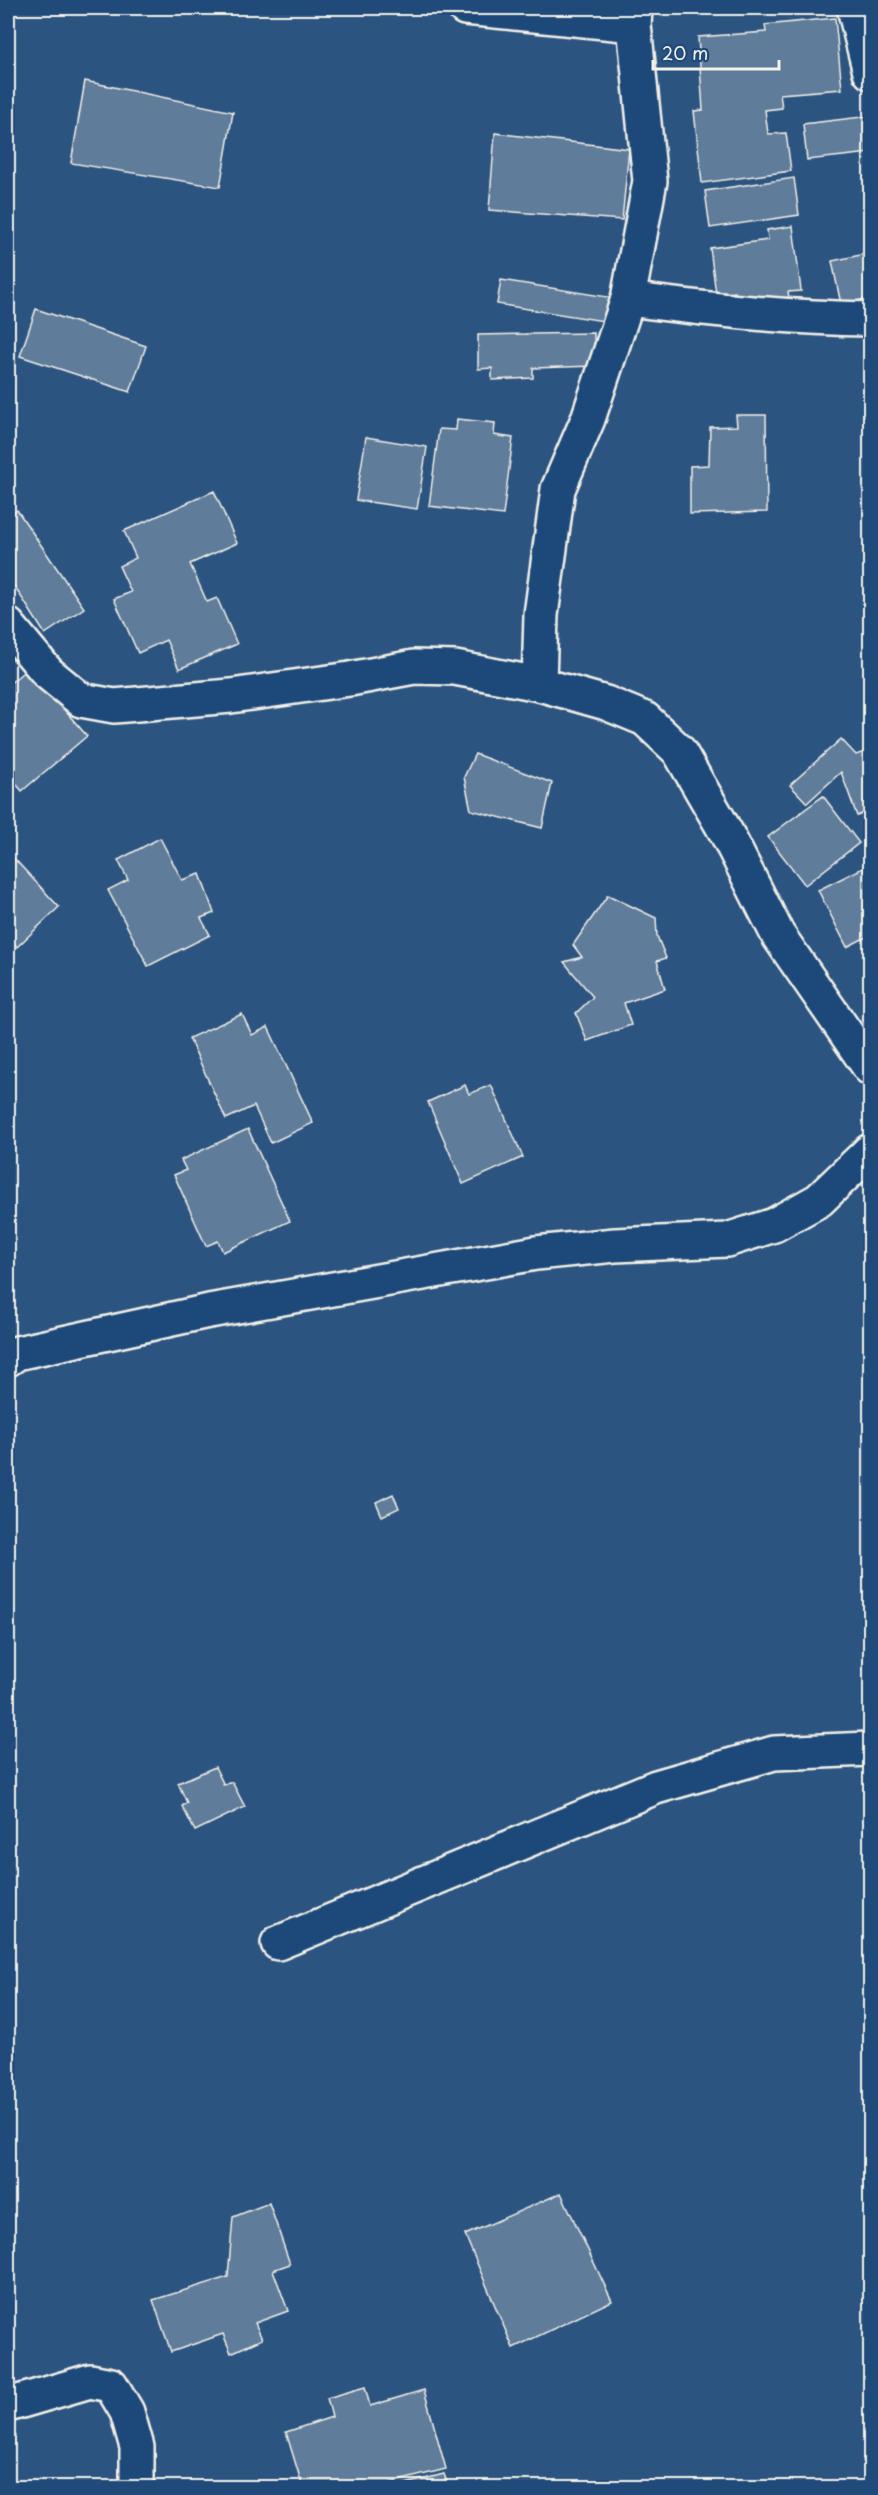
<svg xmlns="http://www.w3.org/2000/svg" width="878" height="2495" font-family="'Playpen Sans',sans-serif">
<rect width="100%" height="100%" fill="#2c5481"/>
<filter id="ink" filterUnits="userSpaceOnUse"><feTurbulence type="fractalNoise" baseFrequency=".0167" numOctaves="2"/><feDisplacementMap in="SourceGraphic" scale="12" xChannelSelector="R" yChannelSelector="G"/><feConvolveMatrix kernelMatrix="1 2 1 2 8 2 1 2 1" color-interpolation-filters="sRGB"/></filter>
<g filter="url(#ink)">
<g fill="#5e7b9a" stroke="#f4f1e8" stroke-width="1.5">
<path d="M835 18 842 89 780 94 782 108 765 110 768 134 786 133 791 171 702 183 694 111 703 110 698 37 766 32 765 25Z"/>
<path d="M85 81 233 112 220 187 71 163Z"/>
<path d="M870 116V153L807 160 803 124Z"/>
<path d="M495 133 629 149 622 220 489 210Z"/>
<path d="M794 178 799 215 710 228 705 191Z"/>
<path d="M793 226 801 291 788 292 791 307 766 310 765 297 737 301 735 292 716 294 710 248 768 240 767 230Z"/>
<path d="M870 253V298L841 304 832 261Z"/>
<path d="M501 280 614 298 610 322 497 304Z"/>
<path d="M36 309 146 346 130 392 20 356Z"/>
<path d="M594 333V366L533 368V378L492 380V368L478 369V335Z"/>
<path d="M736 415H766L767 512 690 514V466L709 465 710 427 737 426Z"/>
<path d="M457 419 495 423 494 435 513 438 503 515 429 506 439 429 456 430Z"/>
<path d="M366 437 427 447 417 509 356 500Z"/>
<path d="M214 491 237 543 190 564 207 602 217 598 237 644 179 669 166 640 138 653 114 599 131 592 119 566 136 558 124 531Z"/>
<path d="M17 510 84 608 45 634 8 576V516Z"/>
<path d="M28 668 87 736 22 791 8 774V685Z"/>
<path d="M841 739 856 755 870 750V811L857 816 841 772 807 803 790 785Z"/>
<path d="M475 754 552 783 542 828 471 810 464 777Z"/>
<path d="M823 796 859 843 805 885 768 837Z"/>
<path d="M160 838 182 880 200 874 214 913 201 918 210 935 148 966 108 890 128 880 118 860Z"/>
<path d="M8 852 59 907 17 947 8 937Z"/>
<path d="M869 865 870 935 847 947 818 890Z"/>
<path d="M608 895 656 918 657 936 666 958 657 961 665 989 624 1003 631 1025 587 1041 576 1013 593 997 564 962 582 957 573 945Z"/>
<path d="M242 1014 252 1035 268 1027 313 1123 271 1143 254 1106 226 1119 189 1038Z"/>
<path d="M465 1085 469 1094 491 1085 523 1157 463 1184 428 1102Z"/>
<path d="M248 1129 290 1221 223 1252 218 1241 206 1246 174 1175 186 1170 181 1160Z"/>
<path d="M393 1494 399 1508 382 1516 376 1502Z"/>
<path d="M215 1767 224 1785 232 1782 245 1807 195 1831 182 1806 187 1803 178 1783Z"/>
<path d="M561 2193 612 2301 513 2348 465 2235Z"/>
<path d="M269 2203 290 2264 273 2270 288 2311 255 2323 262 2339 231 2353 223 2334 171 2352 153 2300 228 2277 233 2217Z"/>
<path d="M365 2387 370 2406 424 2390 446 2469 370 2488H303L286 2432 332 2417 327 2398Z"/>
<path d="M444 2474 449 2488H390Z"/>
</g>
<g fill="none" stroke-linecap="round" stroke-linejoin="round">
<g stroke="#f4f1e8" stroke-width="38">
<g id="minor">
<path d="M465 8 634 25"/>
<path d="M854 8 870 72"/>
<path d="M628 299C709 310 789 318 870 319"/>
<path d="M8 625 48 673 81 700 114 706 231 696 350 679 414 667 455 668 539 684 606 703 645 719 679 751 727 834 778 935 870 1068"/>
<path d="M539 684 541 615 558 489 588 419 628 299 650 181 634 25 635 8"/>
<path d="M8 1359 17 1353 209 1311 536 1253 615 1245 727 1240 774 1225 819 1200 870 1151"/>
<path d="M278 1943 656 1787 774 1753 870 1749"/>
<path d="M8 2405 90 2381 111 2385 127 2412 137 2447V2488"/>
</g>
</g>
<use href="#minor" stroke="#1f4a7a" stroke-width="33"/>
</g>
</g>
<rect width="878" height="2495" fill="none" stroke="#1f4a7a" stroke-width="30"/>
<rect x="15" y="15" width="848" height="2465" fill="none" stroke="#f4f1e8" stroke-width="2" filter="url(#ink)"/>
<path d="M653 60v9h126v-9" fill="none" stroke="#f4f1e8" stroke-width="3"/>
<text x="662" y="60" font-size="18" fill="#f4f1e8" stroke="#1f4a7a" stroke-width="4.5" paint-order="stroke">20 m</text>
</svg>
